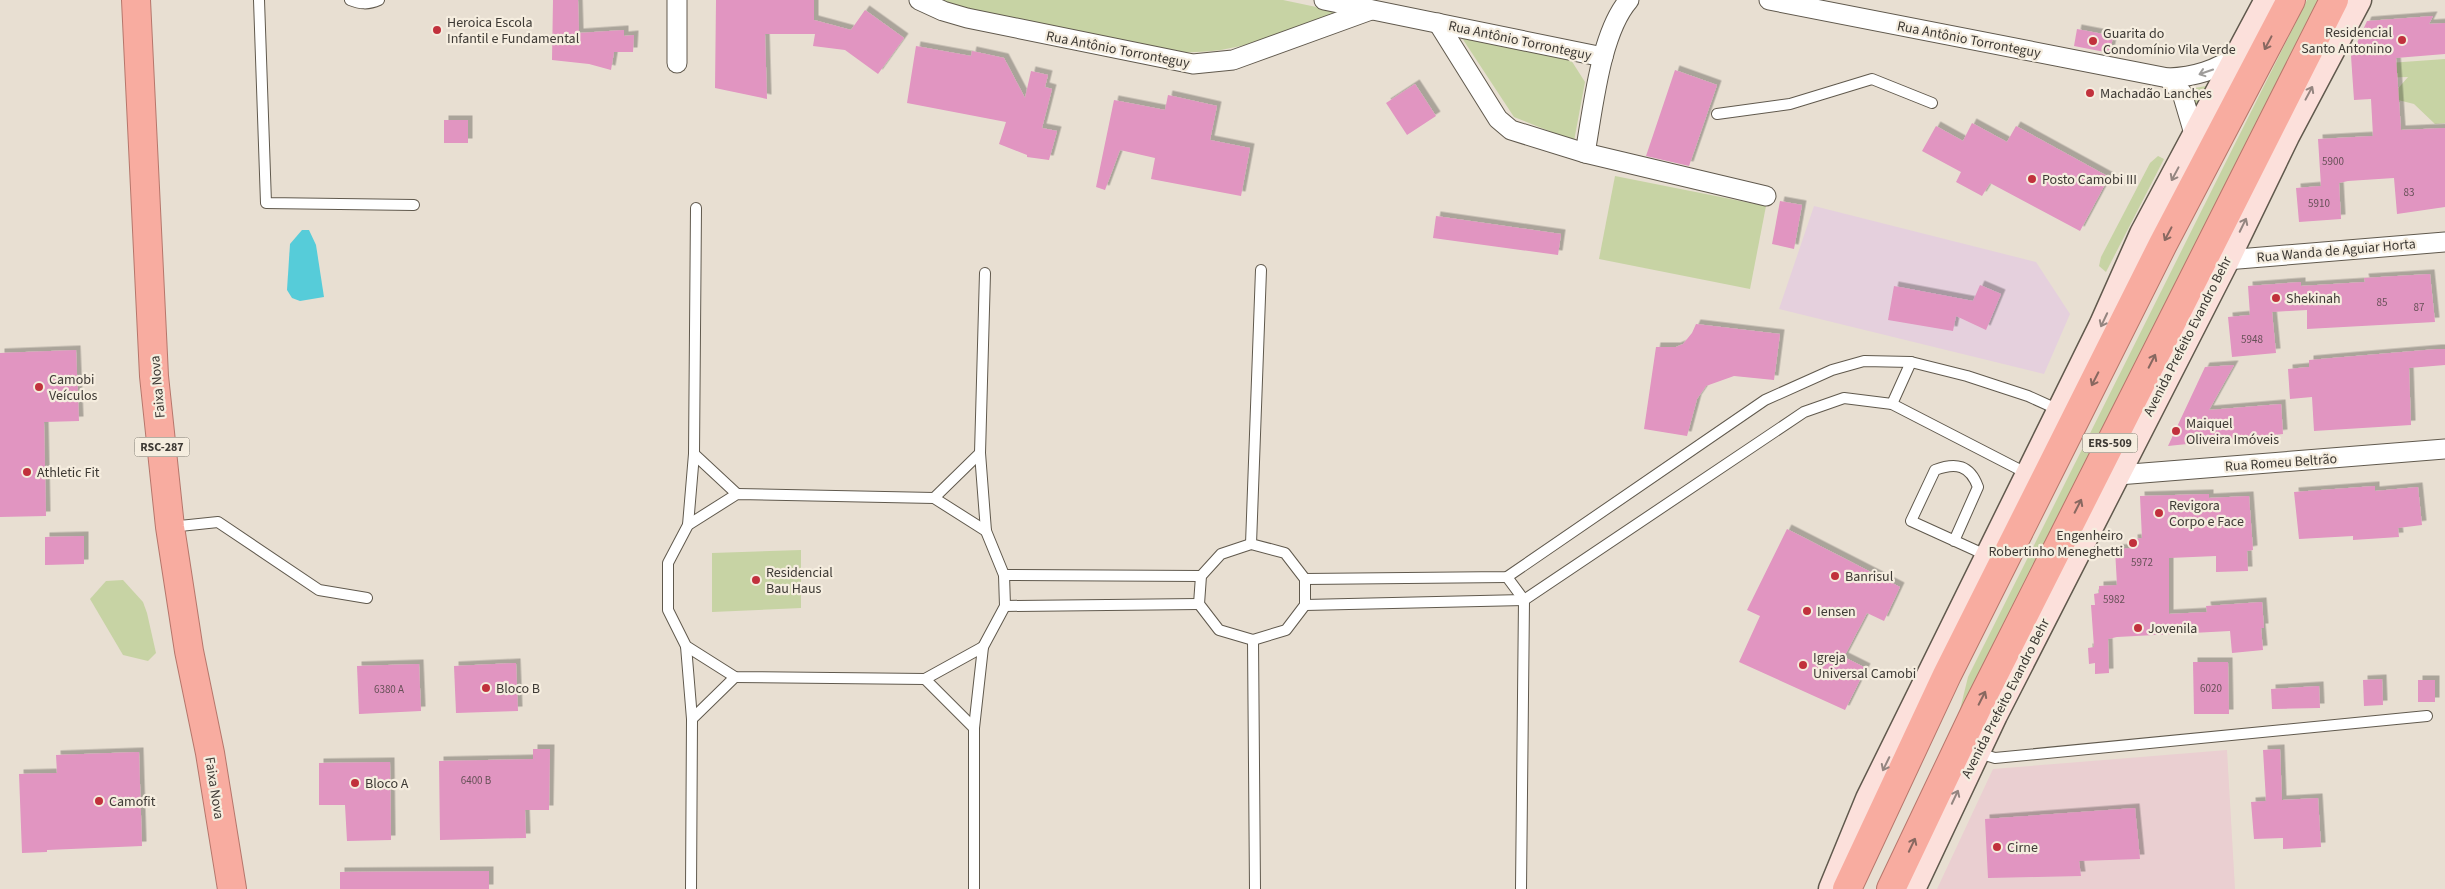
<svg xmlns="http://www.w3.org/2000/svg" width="2445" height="889" font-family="'Source Sans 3',sans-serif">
<defs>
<filter id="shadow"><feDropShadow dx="4.5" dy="-4.5" stdDeviation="0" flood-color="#0004"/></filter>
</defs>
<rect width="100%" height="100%" fill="#e8dfd2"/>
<path fill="#eacfd1" d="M2227 750 2235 889H1937L1993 769Z"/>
<path fill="#e5d0dd" d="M1814 206 2036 262 2070 314 2044 374 1779 309Z"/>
<g fill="#c7d3a4">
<path d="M941 0H1283L1340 12C1288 31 1237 55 1182 52L953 6Z"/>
<path d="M2307 0H2322L1955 730 1968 677Z"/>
<path d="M1462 38 1571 60 1585 82 1574 141 1514 117Z"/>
<path d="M2445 59V123L2435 124 2414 104 2394 99 2395 92 2408 77 2374 78 2361 65Z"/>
<path d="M2213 85 2197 113 2188 89Z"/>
<path d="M2158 156 2164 159 2106 272 2099 266 2101 257 2150 163Z"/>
<path d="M1615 176 1766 206 1750 289 1599 259Z"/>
<path d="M801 550V608L712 612V553Z"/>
<path d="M123 580 143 602 147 613 156 653 148 661 123 655 90 599 106 581Z"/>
</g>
<path fill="#56ccd9" d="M302 230H309L316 245 324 297 300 301 292 298 287 290 290 244Z"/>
<g fill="#e195c1" filter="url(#shadow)">
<path d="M553 0H578L579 33 624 30V36L634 35 633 52H614L611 70 589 64 552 60Z"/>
<path d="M716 0H814V20L851 30 865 10 904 38 878 74 845 50 813 46 815 34H765L767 99 715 88Z"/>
<path d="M2433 16 2429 24 2445 23V54L2396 58 2401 130 2445 128V207L2397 214 2394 178 2348 181 2339 183 2341 219 2299 222 2296 188 2321 186 2318 139 2373 136 2371 99 2354 100 2351 56 2367 21Z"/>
<path d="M2077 29 2113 36 2110 53 2074 46Z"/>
<path d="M916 46 971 56 972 51 1004 58 1025 98 1031 71 1048 75 1045 87 1052 89 1042 128 1057 131 1049 160 1027 157V155L999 144 1006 122 907 103Z"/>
<path d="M1675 70 1717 85 1689 166 1646 156Z"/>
<path d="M1415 84 1436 116 1407 135 1386 103Z"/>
<path d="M1168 95 1217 106 1210 140 1250 148 1241 196 1151 179 1155 158 1120 150 1105 190 1096 187 1114 100 1165 110Z"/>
<rect x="444" y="120" width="24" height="23"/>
<path d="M1972 123 2007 142 2016 126 2109 177 2080 231 1990 183 1982 196 1956 182 1961 172 1922 151 1936 126 1963 141Z"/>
<path d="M1780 201 1802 205 1794 249 1772 244Z"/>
<path d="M1436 216 1561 234 1558 255 1433 238Z"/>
<path d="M2430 274 2435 322 2307 329V310L2272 312 2276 353 2232 357 2228 317 2250 315 2248 286 2301 282V286L2365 282 2364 278Z"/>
<path d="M1980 285 2001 294 1986 330 1956 316 1953 331 1888 320 1894 286 1973 301Z"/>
<path d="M1696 324 1780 334 1774 380 1734 376 1706 386 1697 399 1687 436 1644 429 1656 347H1676L1683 344 1692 333Z"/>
<path d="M2437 349H2445V365L2409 368 2411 425 2314 431 2312 397 2290 399 2288 369 2309 367V360Z"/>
<path d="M76 350 79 421 44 422 46 516 0 517V353Z"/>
<path d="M2234 365 2209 410 2281 404 2283 434 2168 446 2205 367Z"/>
<path d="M2375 486V491L2418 487 2422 525 2398 528 2399 537 2353 540V536L2299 539 2294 492Z"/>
<path d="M2209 494V498L2249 496 2253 550 2247 551 2248 571 2216 572V556L2169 558V614L2207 612 2206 606 2262 602 2264 628H2261L2263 650 2232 653 2230 631 2117 637 2108 639 2109 673 2095 674V663L2089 664 2088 648 2094 647 2091 605H2095L2094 594 2099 593V586L2117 585 2115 549 2134 548 2133 539 2142 538 2140 496Z"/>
<path d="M1787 529 1900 587 1884 621 1867 613 1844 657 1866 668 1845 710 1739 662 1760 616 1747 610Z"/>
<path d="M84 536V564L45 565V537Z"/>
<path d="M2193 662H2228L2229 714H2194Z"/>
<path d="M516 663 518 711 456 713 454 666Z"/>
<path d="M419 664 421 711 359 714 357 666Z"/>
<path d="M2382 679 2383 705 2364 706 2363 680Z"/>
<rect x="2418" y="680" width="17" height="22"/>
<path d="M2319 686 2320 708 2272 709 2271 689Z"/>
<path d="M533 749H550L549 810H525L526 838 440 840 439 761 533 759Z"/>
<path d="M2280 749 2282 800 2318 798 2321 847 2283 849V838L2254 839 2251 802 2266 801 2263 750Z"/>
<path d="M139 752 142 846 47 850V852L22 853 19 774 57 773 56 755Z"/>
<path d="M390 762 391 840 347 841 345 805H319V763Z"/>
<path d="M2135 808 2140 859 2079 861 2081 876 1988 878 1985 819Z"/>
<path d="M489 871V889H340V872Z"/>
</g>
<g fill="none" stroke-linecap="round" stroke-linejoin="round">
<g stroke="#60594d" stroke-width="12">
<g id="service">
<path d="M259 0 266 203 414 205"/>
<path d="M350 0C360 4 368 5 379 0"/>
<path d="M1717 114 1790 104 1872 79 1932 103"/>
<path d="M1892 404 1911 362"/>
<path d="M694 454 737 494"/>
<path d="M934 498 980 453"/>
<path d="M688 525 694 454 696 208"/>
<path d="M170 527 218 522 319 590 367 598"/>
<path d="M1954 541 1978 487C1970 465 1956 462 1935 470L1911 521 1988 556"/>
<path d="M1251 544 1285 553 1305 579V605L1286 630 1253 640 1219 630 1199 604 1201 576 1221 554Z"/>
<path d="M1251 544 1261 270"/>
<path d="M1004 575 1201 576"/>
<path d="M1507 577 1524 600 1521 889"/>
<path d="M1305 579 1507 577 1765 400 1832 370 1864 361 1911 362 1967 376 2028 396 2059 410"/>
<path d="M1305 605 1524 600 1804 412 1844 398 1892 404 2028 474"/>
<path d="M1005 606 1199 604"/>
<path d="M1253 640 1255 889"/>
<path d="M686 646 692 719 691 889"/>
<path d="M983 647 925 679 735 677 686 646 668 610V563L688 525 737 494 934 498 986 531"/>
<path d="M925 679 974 728"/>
<path d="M692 719 735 677"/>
<path d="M1978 753 1995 758 2427 716"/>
<path d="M974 889V728L983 647 1005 606 1004 575 986 531 980 453 985 273"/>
</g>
</g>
<g stroke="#60594d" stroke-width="21">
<g id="minor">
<path d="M919 0 943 11 967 18 1193 64 1233 60 1371 10"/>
<path d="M1324 0 1603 57"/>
<path d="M1769 0 2168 78C2195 77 2216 70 2238 55"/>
<path d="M1438 23 1498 119 1511 130 1585 153 1766 196"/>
<path d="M677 63V0"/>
<path d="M2168 78 2182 93 2195 137"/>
<path d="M1585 153C1593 110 1600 33 1629 0"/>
<path d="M2226 260 2445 242"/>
<path d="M2118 475 2445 449"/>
</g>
</g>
<g stroke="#60594d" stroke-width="29">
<g id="secondary">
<path d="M1832 889 1869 799 2103 324 2143 234 2268 0"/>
<path d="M1912 889 1994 715 2226 260 2286 136 2358 0"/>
</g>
</g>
<g stroke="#b6766b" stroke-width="30">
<g id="trunk">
<path d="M136 0 154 376 170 527 189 651 210 753 232 889"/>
<path d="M1847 889 1947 675 2163 244 2291 0"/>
<path d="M1891 889 1977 708 2334 0"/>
</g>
</g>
<use href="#service" stroke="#fff" stroke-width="10"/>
<use href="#minor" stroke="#fff" stroke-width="19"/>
<use href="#secondary" stroke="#fce0db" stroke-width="26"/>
<use href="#trunk" stroke="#f8aca0" stroke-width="28"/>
</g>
<defs><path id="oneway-shaft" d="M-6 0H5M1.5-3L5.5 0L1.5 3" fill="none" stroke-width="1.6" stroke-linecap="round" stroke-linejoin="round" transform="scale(1.25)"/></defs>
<g stroke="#886860">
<use href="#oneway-shaft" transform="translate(2268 43) rotate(118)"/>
<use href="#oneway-shaft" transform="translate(2168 234) rotate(118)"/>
<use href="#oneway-shaft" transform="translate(2152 361) rotate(-63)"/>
<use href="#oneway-shaft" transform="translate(2095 379) rotate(117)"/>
<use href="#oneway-shaft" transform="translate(2078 506) rotate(-63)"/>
<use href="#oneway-shaft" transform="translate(1982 698) rotate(-63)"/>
<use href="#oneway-shaft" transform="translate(1912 845) rotate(-65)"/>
</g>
<use stroke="#9e9c9a" href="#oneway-shaft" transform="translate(2206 72) rotate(161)"/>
<g stroke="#948580">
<use href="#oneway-shaft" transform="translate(2309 93) rotate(-62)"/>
<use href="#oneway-shaft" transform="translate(2175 174) rotate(118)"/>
<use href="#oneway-shaft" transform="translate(2243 225) rotate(-64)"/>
<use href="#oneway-shaft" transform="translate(2104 320) rotate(115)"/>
<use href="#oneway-shaft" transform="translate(1886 764) rotate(116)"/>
<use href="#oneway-shaft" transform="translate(1955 797) rotate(-65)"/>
</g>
<g fill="#c1313c" stroke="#f5eddf" stroke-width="2">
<circle cx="437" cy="30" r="5"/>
<circle cx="2402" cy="40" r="5"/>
<circle cx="2093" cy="41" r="5"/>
<circle cx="2090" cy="93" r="5"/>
<circle cx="2032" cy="179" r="5"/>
<circle cx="2276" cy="298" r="5"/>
<circle cx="39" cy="387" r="5"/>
<circle cx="2176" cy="431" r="5"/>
<circle cx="27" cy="472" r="5"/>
<circle cx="2159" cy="513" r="5"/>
<circle cx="2133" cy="543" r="5"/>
<circle cx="1835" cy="576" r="5"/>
<circle cx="756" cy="580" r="5"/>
<circle cx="1807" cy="611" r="5"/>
<circle cx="2138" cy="628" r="5"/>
<circle cx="1803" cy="665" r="5"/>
<circle cx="486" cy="688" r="5"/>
<circle cx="355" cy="783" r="5"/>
<circle cx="99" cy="801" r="5"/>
<circle cx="1997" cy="847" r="5"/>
</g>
<g text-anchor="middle" stroke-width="4.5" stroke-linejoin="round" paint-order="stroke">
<g font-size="11" fill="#675158">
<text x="2333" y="165">5900</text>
<text x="2409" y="196">83</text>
<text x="2319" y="207">5910</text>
<text x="2382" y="306">85</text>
<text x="2419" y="311">87</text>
<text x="2252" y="343">5948</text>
<text x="2142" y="566">5972</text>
<text x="2114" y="603">5982</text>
<text x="2211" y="692">6020</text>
<text x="389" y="693">6380 A</text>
<text x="476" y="784">6400 B</text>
</g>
<g fill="#f5eddf" stroke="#757068" stroke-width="1">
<rect x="2082.5" y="433.5" width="55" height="19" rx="4"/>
<rect x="134.5" y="437.5" width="55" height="19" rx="4"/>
</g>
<g font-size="12" font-weight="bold" fill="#3e3a35">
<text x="2110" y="447">ERS-509</text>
<text x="162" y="451">RSC-287</text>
</g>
<g font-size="14" fill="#3e3a35" stroke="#f5eddf" text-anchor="start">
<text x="447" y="27">Heroica Escola<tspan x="447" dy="16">Infantil e Fundamental</tspan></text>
<text x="2392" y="37" text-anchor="end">Residencial<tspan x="2392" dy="16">Santo Antonino</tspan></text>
<text x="2103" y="38">Guarita do<tspan x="2103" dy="16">Condomínio Vila Verde</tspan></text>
<text x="2100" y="98">Machadão Lanches</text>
<text x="2042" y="184">Posto Camobi III</text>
<text x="2286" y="303">Shekinah</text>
<text x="49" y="384">Camobi<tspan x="49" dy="16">Veículos</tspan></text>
<text x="2186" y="428">Maiquel<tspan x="2186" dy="16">Oliveira Imóveis</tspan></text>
<text x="37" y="477">Athletic Fit</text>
<text x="2169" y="510">Revigora<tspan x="2169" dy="16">Corpo e Face</tspan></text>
<text x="2123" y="540" text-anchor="end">Engenheiro<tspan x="2123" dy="16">Robertinho Meneghetti</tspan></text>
<text x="766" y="577">Residencial<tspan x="766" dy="16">Bau Haus</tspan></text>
<text x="1845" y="581">Banrisul</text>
<text x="1817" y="616">Iensen</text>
<text x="2148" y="633">Jovenila</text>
<text x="1813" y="662">Igreja<tspan x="1813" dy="16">Universal Camobi</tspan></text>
<text x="496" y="693">Bloco B</text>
<text x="365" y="788">Bloco A</text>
<text x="109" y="806">Camofit</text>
<text x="2007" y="852">Cirne</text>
</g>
<g font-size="14" fill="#3e3a35" stroke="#f5eddf">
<text transform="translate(1969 39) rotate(11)" y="5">Rua Antônio Torronteguy</text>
<text transform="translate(1520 40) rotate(12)" y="5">Rua Antônio Torronteguy</text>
<text transform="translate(1118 49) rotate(11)" y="5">Rua Antônio Torronteguy</text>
<text transform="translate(2336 250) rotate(-5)" y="5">Rua Wanda de Aguiar Horta</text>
<text transform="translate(2187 336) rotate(-63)" y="5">Avenida Prefeito Evandro Behr</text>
<text transform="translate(157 387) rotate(-95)" y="5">Faixa Nova</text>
<text transform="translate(2281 462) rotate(-4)" y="5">Rua Romeu Beltrão</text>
<text transform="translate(2005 698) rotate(-63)" y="5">Avenida Prefeito Evandro Behr</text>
<text transform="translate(215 788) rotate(81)" y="5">Faixa Nova</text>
</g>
</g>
</svg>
